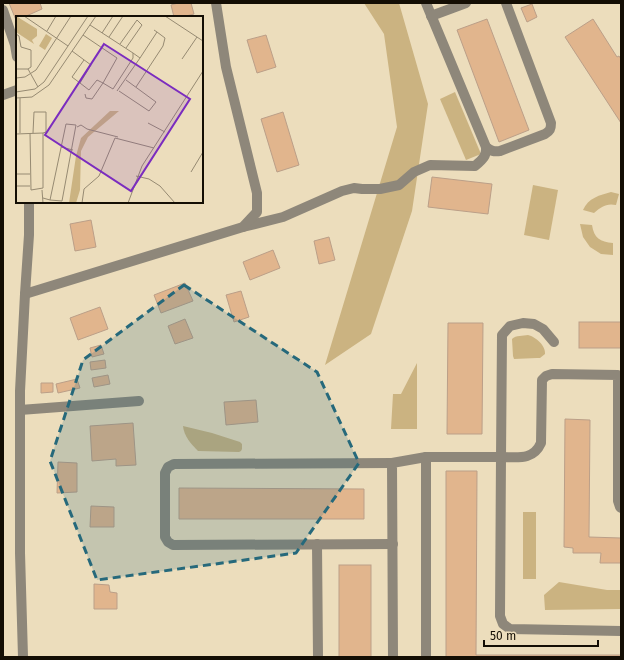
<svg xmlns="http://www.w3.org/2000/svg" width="624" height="660" font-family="'Fira Sans',sans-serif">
<rect width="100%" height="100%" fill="#ecddbc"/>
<g fill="#cbb381">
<path d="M364 3H399L428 104 412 211 371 334 325 365 397 127 384 34Z"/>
<path d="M455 92 481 154 466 160 440 99Z"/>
<path d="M533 185 558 190 549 240 524 235Z"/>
<path d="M611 192 619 194 616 205C606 203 601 207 594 213L583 210C588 198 600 195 611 192Z"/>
<path d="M580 224 592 225C594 238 600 242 613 243V255L601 254 590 247 583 237Z"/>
<path d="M528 335C536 337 546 346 545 354L540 358H537L514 359 513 356 512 339C516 335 523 336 528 335Z"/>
<path d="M417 363V429H391L393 394H401Z"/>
<path d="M183 426 212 433 240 442 242 444V449L241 451 239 452 198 451C191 444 184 436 183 426Z"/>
<rect x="523" y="512" width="13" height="67"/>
<path d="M559 582 607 590H621V609L545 610 544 595Z"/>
</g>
<g fill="#e1b58d" stroke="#bb9f88">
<path d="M9 3H40L42 9 24 17H17V20H16Z"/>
<path d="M178 3H191L194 14 182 17H174L171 5Z"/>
<path d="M532 4 537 17 527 22 521 8Z"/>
<path d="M487 19 529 130 499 142 457 30Z"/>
<path d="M593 19 617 57 619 56 621 59V123L565 37Z"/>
<path d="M266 35 276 67 257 73 247 40Z"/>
<path d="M283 112 299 165 277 172 261 119Z"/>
<path d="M432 177 492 184 488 214 428 207Z"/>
<path d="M91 220 96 247 75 251 70 224Z"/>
<path d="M329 237 335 260 319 264 314 241Z"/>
<path d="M273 250 280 268 250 280 243 262Z"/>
<path d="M185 283 193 301 161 313 154 295Z"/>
<path d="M241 291 249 317 234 322 226 295Z"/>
<path d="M100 307 108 329 78 340 70 318Z"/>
<path d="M185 319 193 338 175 344 168 326Z"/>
<rect x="579" y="322" width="42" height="26"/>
<path d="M448 323H483L482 434H447Z"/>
<path d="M101 345 104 354 92 357 90 348Z"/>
<path d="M105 360 106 368 91 370 90 362Z"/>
<path d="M108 375 110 384 94 387 92 378Z"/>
<path d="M77 379 80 388 58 393 56 384Z"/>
<path d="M41 383H53V392L41 393Z"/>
<path d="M256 400 258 422 226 425 224 402Z"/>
<path d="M565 419 590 420 589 537 621 538V563H600L601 553H573V548L564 547Z"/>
<path d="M133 423 136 465 116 466V459L92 461 90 426Z"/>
<path d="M58 462 77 463V492L57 493Z"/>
<path d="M446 471H477L476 655H621V657H446Z"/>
<path d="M179 488 364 489V519H179Z"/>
<path d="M91 506 114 507V527H90Z"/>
<rect x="339" y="565" width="32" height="92"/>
<path d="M94 584 109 585 110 592 117 593V609H94Z"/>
</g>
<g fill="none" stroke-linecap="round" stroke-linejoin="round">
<g stroke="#8e877a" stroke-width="10">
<path d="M426 3 486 147C491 151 494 152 500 151L545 134C550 131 551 129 551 123L506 3"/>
<path d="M3 10 15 45 17 57"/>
<path d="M431 16 466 3"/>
<path d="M3 95 17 90"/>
<path d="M243 227 283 217 342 191 354 188 362 189H380L399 185 414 172 430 165 475 166C482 160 487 156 486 147"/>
<path d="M25 294 243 227 257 212V193L226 67 216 3"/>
<path d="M20 410 139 401"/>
<path d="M392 463 174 464 168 467 165 473V537L168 542 173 545 393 544"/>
<path d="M621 508 620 507 618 501V375L552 374 546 376 542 380 541 443C533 461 517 457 501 457L500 616 503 624 510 629 621 631"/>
<path d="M317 544 318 657"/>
<path d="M23 657 20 553V391L25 294 29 235V202"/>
<path d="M393 657 392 463 426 457"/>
<path d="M426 657V457H501L502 335 510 326 523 323 534 324 543 329 554 342"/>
</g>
</g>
<path fill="#26697b" fill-opacity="0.2" stroke="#26697b" stroke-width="3" stroke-dasharray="8 5" stroke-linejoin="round" d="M184 285 317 372 359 463 296 553 97 580 50 461 83 360Z"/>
<g transform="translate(16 16)">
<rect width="187" height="187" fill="#ecddbc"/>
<path d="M0 0 21 13V20L16 24 18 28 0 16ZM30 18 36 22 29 34 23 30ZM94 95H103L72 121 65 135 64 174 60 187H53L60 140 65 122Z" fill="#cbb381"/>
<path fill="none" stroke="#968a72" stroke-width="1" d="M8 0 52 30M149 0 187 25M31 15 40 0M86 17 97 0M0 18 3 20 5 31 15 34V51L12 53M93 21 107 0M104 28 121 4 126 9 110 32M56 35 75 49 64 67 73 74 81 64 87 67 101 42 67 19M117 37 124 42 141 16 138 14M166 43 181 21M0 53H12L22 71M0 62 9 61 20 54 55 0M64 67 56 61 68 44M120 71 147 30 149 22 141 16M101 75 124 42M103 75 133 95 140 86 110 64M0 76 19 73 28 66 72 0M69 78 70 82 76 83 87 67 97 73 117 42V37L74 9M0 82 16 81 33 69 80 0M4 82V117M132 107 149 116M61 111 65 109 71 113 102 121M14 117 15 174 27 172V117M0 118 27 117 30 116V96H18L17 117M45 131 57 134M175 156 187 136M0 158H14M120 160 133 163 144 170 159 187M0 170H14M26 174 27 187M27 182 34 184 50 108 60 109 46 185 34 184M66 187 68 173 83 160 99 122 138 132M112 187 126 150 187 55"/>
<path fill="#7b2cbf" fill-opacity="0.15" stroke="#7b2cbf" stroke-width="2" d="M88 28 174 83 115 175 29 119Z"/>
<rect width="187" height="187" fill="none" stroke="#140e04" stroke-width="2"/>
</g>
<rect width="624" height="660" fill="none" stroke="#140e04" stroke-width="8"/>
<path d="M484 640v6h114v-6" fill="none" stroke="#140e04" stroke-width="2"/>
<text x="490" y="640" font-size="12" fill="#140e04" stroke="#ecddbc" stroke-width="3" paint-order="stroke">50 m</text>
</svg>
